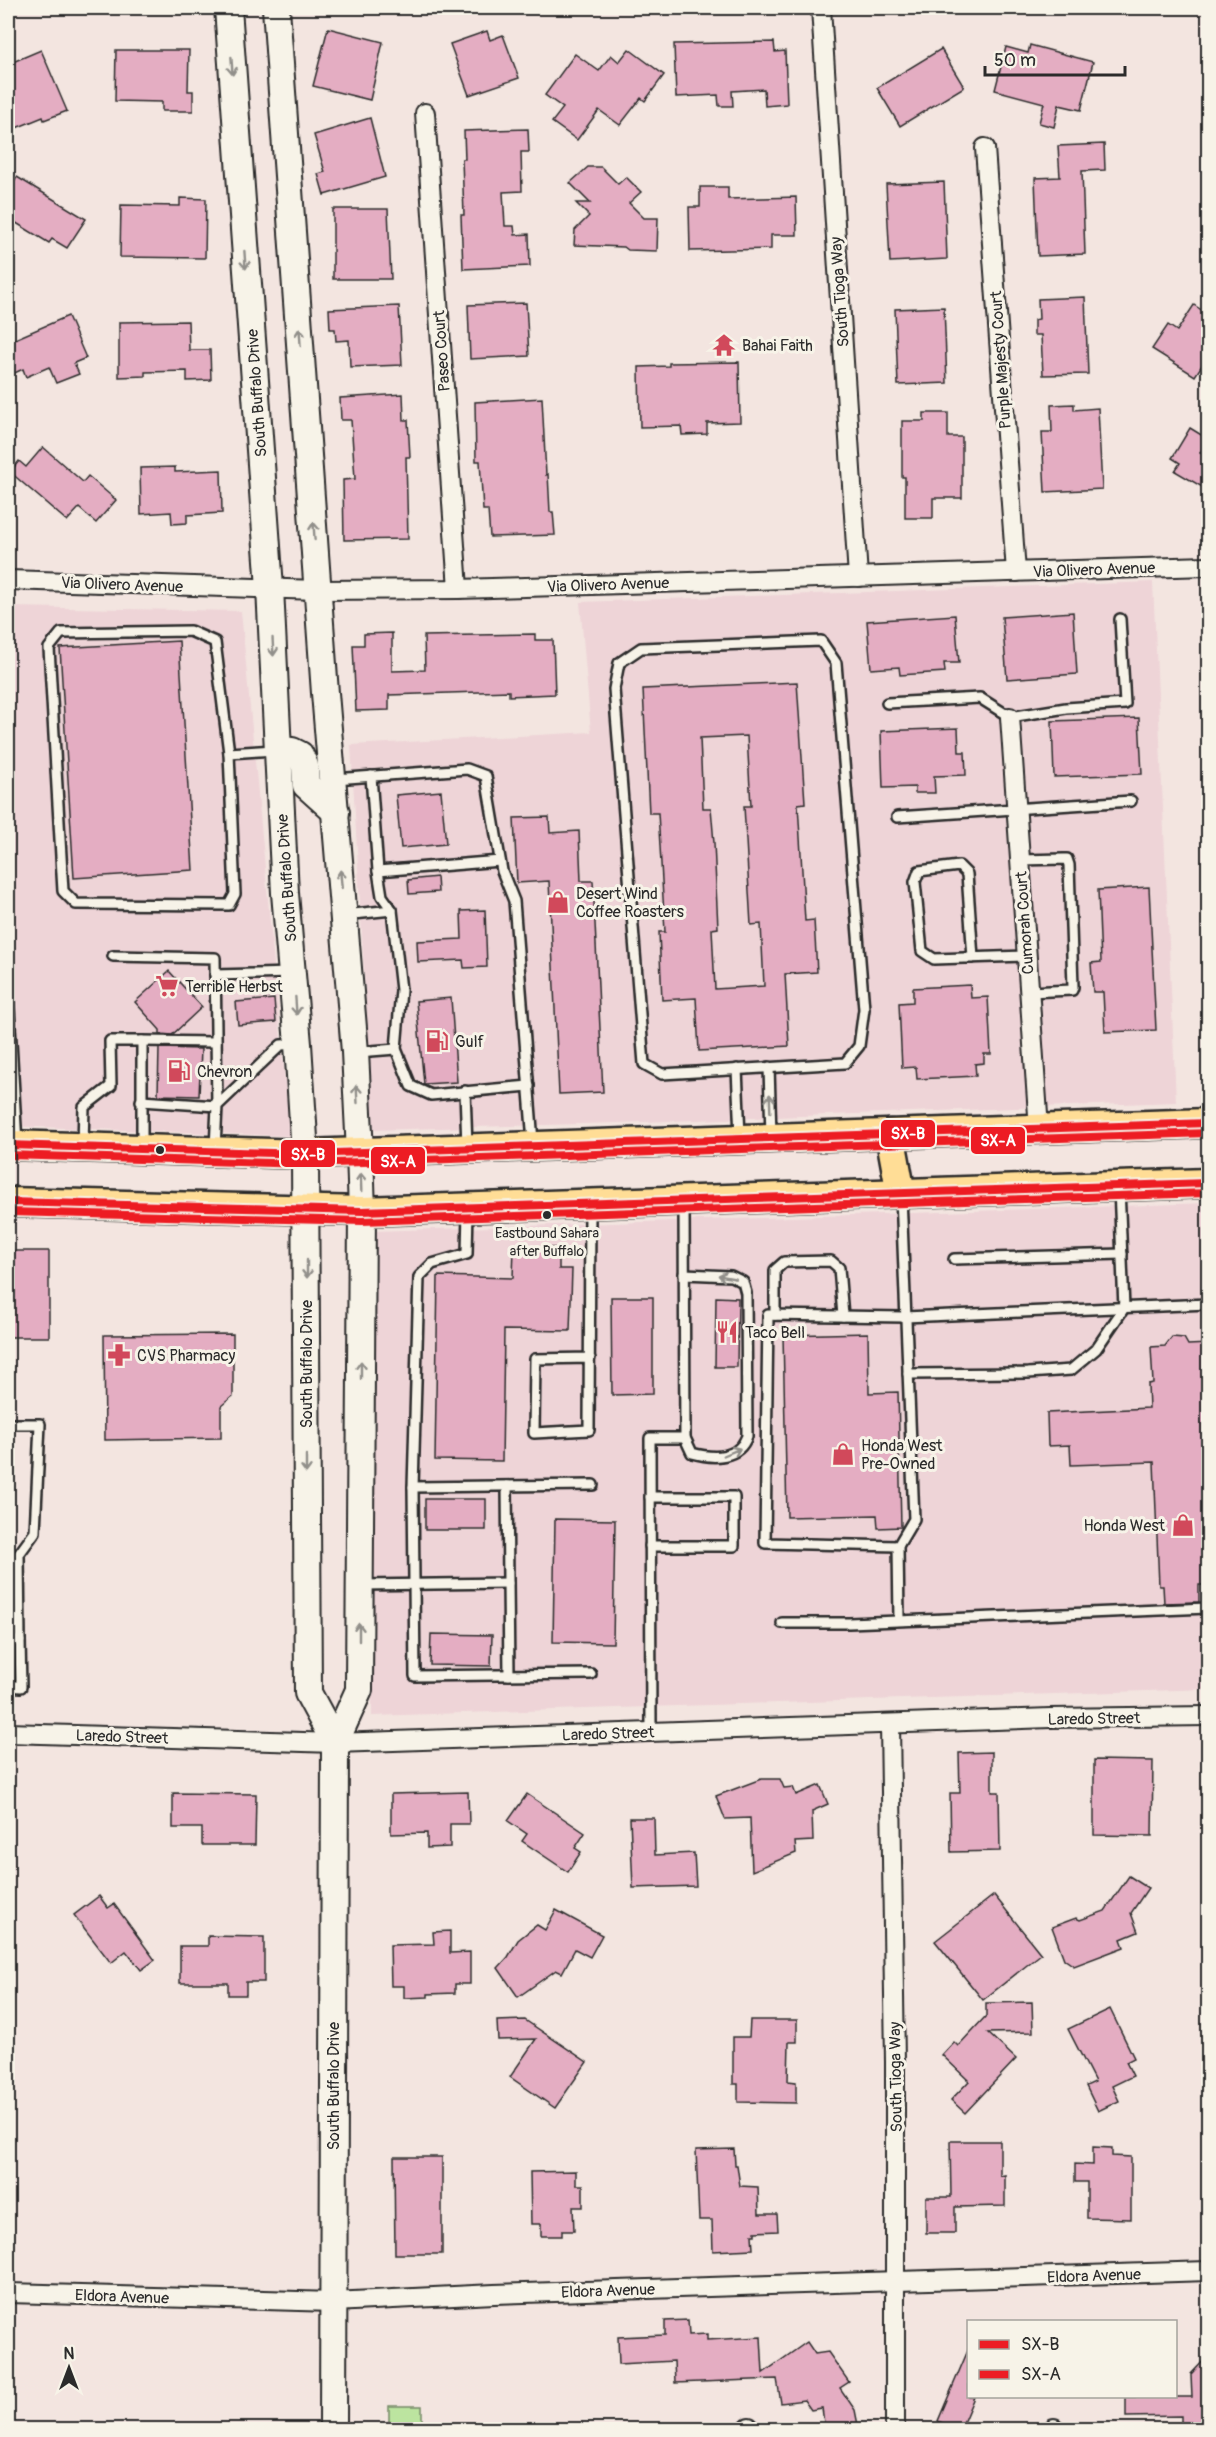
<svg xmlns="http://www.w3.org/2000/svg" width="1216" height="2437" font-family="Pangolin,sans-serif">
<rect width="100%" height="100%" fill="#f3e5e0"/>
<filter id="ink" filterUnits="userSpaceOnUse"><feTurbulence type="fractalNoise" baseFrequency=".0167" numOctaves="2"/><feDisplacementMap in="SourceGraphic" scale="12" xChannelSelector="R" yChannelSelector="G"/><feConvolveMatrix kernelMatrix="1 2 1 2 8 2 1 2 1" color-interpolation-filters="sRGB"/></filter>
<g filter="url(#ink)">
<g fill="#eed4d7">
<path d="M1153 582 1176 1102 616 1123 373 1130 351 745 591 732 580 602Z"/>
<path d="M8 607 241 611 290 1136 8 1126Z"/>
<path d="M1208 1203V1689L372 1716 375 1231Z"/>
</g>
<rect fill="#bce4a0" stroke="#748866" stroke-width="1.5" x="389" y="2406" width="33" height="23"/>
<g fill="#e4adc2" stroke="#2b2b2b" stroke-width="1.5" fill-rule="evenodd">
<path d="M328 28 383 42 370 100 313 86Z"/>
<path d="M487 31 490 40 503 35 519 78 469 95 450 44Z"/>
<path d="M774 42 775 52 785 51 787 104 765 106 764 89 732 91 733 106H719L718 95 676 97 674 44Z"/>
<path d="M1030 45 1093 62 1081 110 1059 105 1054 127 1039 123 1044 103 995 90 1006 47 1028 53Z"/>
<path d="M629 49 664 75 645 101 641 98 620 125 599 110 577 140 552 122 563 108 545 95 575 54 599 71 611 55 619 62Z"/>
<path d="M941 49 964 87 900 126 877 88Z"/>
<path d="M41 50 67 111 44 120 43 117 16 128 8 109V64Z"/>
<path d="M116 50H189L188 91H193V111H162V102L115 101Z"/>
<path d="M370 118 385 177 324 195 318 174 325 172 314 135Z"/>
<path d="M528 129 529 152H521L522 191 503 192 505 226H514L515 235 529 234 530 266 463 269 461 215H464L462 159H465L464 131Z"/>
<path d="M1104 144 1105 170 1082 171 1085 254 1038 256 1035 178 1060 177 1058 146Z"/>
<path d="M588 167H601L618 184 626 177 641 192 629 203 644 218H658L657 251 628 250 624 247 574 245 575 230 589 216 576 203H590L570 183Z"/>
<path d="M17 177 86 219 67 248 52 239 49 243 8 218V192Z"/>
<path d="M944 182 947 259 890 262 886 184Z"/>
<path d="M700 187H728V199L796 197 797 235H771V249L690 251 689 207H700Z"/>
<path d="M180 198 206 199 205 258 120 257 121 205 180 206Z"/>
<path d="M333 209H388L391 279H333Z"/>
<path d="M1085 297 1088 374 1043 375 1041 335H1034V320L1039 319 1038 299Z"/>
<path d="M526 303 529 356 470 359 468 305Z"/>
<path d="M1194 305 1209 315V345L1203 353 1208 356 1195 376 1152 349 1168 325 1177 331Z"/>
<path d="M399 306 402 365 350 367 349 340 336 341 335 329H330L329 309Z"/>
<path d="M944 307 947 383 898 385 895 309Z"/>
<path d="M68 316 86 358 74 363 79 374 56 383 49 367 26 377 23 369 8 376V342Z"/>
<path d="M188 321 189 350H210L211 380 187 381V371L145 372V376L119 377V322Z"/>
<path d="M739 362 740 422 707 423V434L682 435 681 426 640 427 639 367 669 366V363Z"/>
<path d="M403 394 404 420H408L410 457H406L408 539 344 540 343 480 355 479 351 420H341L340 398Z"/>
<path d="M542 398 546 475 548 474 550 512H553L555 535 490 537 488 510H483L480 461H476L475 402Z"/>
<path d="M1074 404V410L1098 408 1102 489 1045 492 1042 432H1052L1051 405Z"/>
<path d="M924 413H948V437H962V498H933V518H905V477H902V421H924Z"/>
<path d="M1190 428 1208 439 1200 453 1209 457V491L1175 471 1180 463 1172 458Z"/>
<path d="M43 447 83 482 88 476 116 500 96 523 79 508 67 521 10 472 19 461 26 467Z"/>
<path d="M175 467V472L221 470 222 513 187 515V523L172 524 171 512 141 514 140 468Z"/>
<path d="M1073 612 1077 674 1007 679 1002 617Z"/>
<path d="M955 615 959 663H944L945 672 900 675 899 667 871 669 867 621Z"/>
<path d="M392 633V671L425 670 424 636 535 634V640H553L555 694 509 696V691L389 695V710L356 711 353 645H364V634Z"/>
<path d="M179 641 193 870 74 878 60 648Z"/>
<path d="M797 682 805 803 798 804 805 921 814 920 817 972 785 974 789 1046 699 1051 696 998 662 1000 659 932H665L659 829 658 813H649L643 689ZM747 736 751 806H744L751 925 761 924 764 986 715 989 712 929 718 928 714 843 711 808H703L700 738Z"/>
<path d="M1139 718 1142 774 1054 777 1052 721Z"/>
<path d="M958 728 959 752H965L966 775 934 776 935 793H915V787L883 788 881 731Z"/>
<path d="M441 791 446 844 401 848 396 795Z"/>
<path d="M549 817 550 833 579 831 581 881H593L603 1092 559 1094 549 881 517 883 514 818Z"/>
<path d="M437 877 438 892 409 894 408 880Z"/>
<path d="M1149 887 1156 1030 1105 1032 1103 992H1093L1091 963 1101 962 1098 890Z"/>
<path d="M485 910 487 967 464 968 463 960 418 962 417 941 462 939 461 911Z"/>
<path d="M169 971 202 1007 172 1035 160 1034V1030L135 1002Z"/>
<path d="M970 985 971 998 988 997 991 1054H984V1063L975 1064 976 1076 917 1079 916 1067 902 1068 899 1003 913 1002V988Z"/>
<path d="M451 998 457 1082 424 1084 416 1001Z"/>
<path d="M274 999 276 1022 238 1025 236 1002Z"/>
<path d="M159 1048 201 1049 199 1096 158 1095Z"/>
<path d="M514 1247 559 1248V1269H572L570 1331 504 1330 502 1461 435 1460 438 1276 513 1278Z"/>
<rect x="8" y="1251" width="41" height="86"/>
<path d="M611 1297H653V1394L612 1395Z"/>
<path d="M716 1297 738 1298 737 1367H715Z"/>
<path d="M868 1333 869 1393 898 1392 901 1527 878 1528 877 1515 787 1517 783 1335Z"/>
<path d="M233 1334V1396L221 1406V1438L105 1440 104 1335Z"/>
<path d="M1172 1337 1184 1338 1188 1345 1209 1344V1585H1199V1602L1164 1603 1163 1586H1159L1154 1462 1071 1465 1070 1445 1048 1446 1047 1413 1149 1408 1148 1384 1153 1383 1151 1347 1165 1346Z"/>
<rect x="425" y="1499" width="61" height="31"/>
<path d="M555 1519 615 1520 613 1643 553 1642Z"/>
<path d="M431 1634 492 1635 491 1666 430 1665Z"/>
<path d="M992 1752V1792H999L1000 1851 951 1852 950 1793H960L959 1753Z"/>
<path d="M1094 1760 1153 1761 1152 1836 1094 1835Z"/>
<path d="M761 1779H780L784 1788 793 1787 796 1795 820 1785 828 1804 812 1811 813 1841 795 1842 796 1853 752 1871 750 1818 725 1819 716 1796Z"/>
<path d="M468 1792 469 1824H450V1847L427 1848V1833L391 1834V1794Z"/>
<path d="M173 1793 256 1794 255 1845H202V1828H173Z"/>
<path d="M527 1794 585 1833 575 1848 581 1852 568 1872 522 1841 527 1834 508 1821Z"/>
<path d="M630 1818H654L655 1855 694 1853 696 1886 633 1888Z"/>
<path d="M1129 1876 1148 1888 1131 1913 1138 1932 1121 1939 1124 1947 1074 1966 1064 1959 1052 1927 1076 1918 1080 1920 1105 1911Z"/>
<path d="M994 1895 1041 1954 983 2000 935 1941Z"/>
<path d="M99 1896 108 1908 114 1904 155 1960 141 1970 126 1951 111 1963 74 1915Z"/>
<path d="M556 1910 602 1935 590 1957 575 1949 562 1973 556 1970 518 1997 498 1968 508 1957 518 1940 537 1925 545 1930Z"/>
<path d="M450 1931V1953L470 1952V1984H455V1993L428 1994V1997L404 1998V1986H391L390 1945 434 1944 433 1932Z"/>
<path d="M208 1936 264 1937V1982H246V1995H228V1983H180V1946H208Z"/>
<path d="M1032 2002 1033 2032 988 2033 1016 2059 965 2113 951 2100 969 2081 942 2055 954 2042 958 2046 986 2016V2003Z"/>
<path d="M1110 2009 1134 2058 1126 2062 1133 2076 1112 2086 1119 2101 1098 2111 1086 2086 1095 2082 1068 2029Z"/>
<path d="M525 2020 587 2062 555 2108 510 2077 536 2039 498 2040 497 2021Z"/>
<path d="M750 2020H797V2042H789L788 2081 796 2082V2103L738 2102V2084H733V2037H749Z"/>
<path d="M950 2141H1000V2176L1005 2175V2206L955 2207V2233H926V2197H951Z"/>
<path d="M1093 2147 1112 2148V2156L1131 2157V2219L1087 2218V2182H1075V2164L1093 2165Z"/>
<path d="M734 2149 735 2165H737L740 2186 758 2187 759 2214H777L778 2231 755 2232V2235H752L753 2249 713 2251 712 2220H699L696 2150Z"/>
<path d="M394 2157H442V2254H395Z"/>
<path d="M576 2171V2185H583V2207H573L574 2231H562V2236H541V2224H531L530 2172Z"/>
<path d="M688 2320 689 2335 707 2334V2340L761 2337 763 2373 807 2342 815 2354 828 2352 849 2382 840 2388 855 2410 859 2430H825L822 2408 811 2410 804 2400 781 2403 777 2379 675 2383 674 2361 619 2364 618 2337 665 2335V2321Z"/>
<path d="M969 2348V2397H974L960 2430H957L938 2421Z"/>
<path d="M1209 2355V2430H1181V2416L1126 2417V2397H1192L1191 2374Z"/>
</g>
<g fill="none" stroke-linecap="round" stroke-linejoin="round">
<g stroke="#2b2b2b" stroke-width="14">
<g id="service">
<path d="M190 631 215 642 229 753 235 894 229 905 76 904 63 891 49 648 61 633Z"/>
<path d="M821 641 836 663 864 1009 859 1046 845 1063 662 1074 644 1064 614 689 619 663 641 648Z"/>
<path d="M887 703 980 698 1010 717 1066 708 1125 704 1120 619"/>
<path d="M229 753 275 750"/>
<path d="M371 776 378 871 382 896 392 910 401 990 396 1049 411 1086 431 1095 529 1086"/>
<path d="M335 779 467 769 486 776 502 871 514 901 533 1142"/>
<path d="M897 817 1131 801"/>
<path d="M1020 860 1064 859H1067L1069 865 1073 987 1072 990 1029 992"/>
<path d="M378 871 500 861"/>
<path d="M344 915 392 910"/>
<path d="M113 956 215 958 217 1106 141 1101"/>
<path d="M973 958 967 874 959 866 919 871 915 882 922 951 934 959 1027 956"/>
<path d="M215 975 291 973"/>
<path d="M8 991 17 1143"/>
<path d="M142 1041 216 1042"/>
<path d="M358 1052 396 1049"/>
<path d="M769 1067 771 1136"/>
<path d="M737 1069 740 1136"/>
<path d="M465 1091 467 1146"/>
<path d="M83 1144 84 1107 111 1086 110 1041H142V1146"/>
<path d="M215 1148 217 1106 281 1045 296 1044"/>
<path d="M468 1210 467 1254 432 1264 419 1277 413 1487 415 1676 591 1674"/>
<path d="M954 1259 1122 1254"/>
<path d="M684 1274 731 1276 743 1282 746 1293 747 1436C739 1459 714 1459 692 1453L685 1438"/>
<path d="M775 1315V1270L784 1262 831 1261 839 1268 843 1316"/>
<path d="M590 1358 535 1359 534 1433 589 1430 590 1205"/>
<path d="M908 1374 1028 1373 1071 1370 1096 1349 1124 1308 1119 1188"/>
<path d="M8 1424H40L35 1532 19 1554 20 1641H8"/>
<path d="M507 1486 509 1675"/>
<path d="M413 1487 593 1485"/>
<path d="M650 1497H734V1546H650"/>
<path d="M898 1546 765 1543 768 1315 905 1317 1208 1304"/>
<path d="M362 1585 508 1583"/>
<path d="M899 1620 898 1546 914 1519 901 1196"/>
<path d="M782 1623H849L1208 1608"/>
<path d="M8 1686 21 1687 20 1641"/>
<path d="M651 1732 650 1438H685L684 1205"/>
</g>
</g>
<g stroke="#2b2b2b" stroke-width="22">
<g id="minor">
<path d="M821 8 858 577"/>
<path d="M425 113 458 589"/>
<path d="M985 148 1016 572"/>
<path d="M8 580 318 590 458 589 1208 566"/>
<path d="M1010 717 1039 1129"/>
<path d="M890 1724 895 2062V2430"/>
<path d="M8 1733 335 1743 1050 1718 1208 1716"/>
<path d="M8 2293 333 2302 494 2294 1208 2271"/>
<path d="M749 2430V2427"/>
<path d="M1054 2430V2428"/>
</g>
</g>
<g stroke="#2b2b2b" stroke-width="30">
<g id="secondary">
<path d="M228 8 270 588 285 893 298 1044 305 1154 308 1693 335 1743"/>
<path d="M276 8 325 693 355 1052 360 1153 362 1211 359 1690 335 1743 333 2430"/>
<path d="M278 750 292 751 300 755 305 766 306 785 336 812"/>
</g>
</g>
<g stroke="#2b2b2b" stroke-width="33">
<g id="primary">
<path d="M890 1134 901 1194"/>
<path d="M8 1145 305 1154 1208 1123"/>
<path d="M8 1202 362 1211 1208 1183"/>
</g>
</g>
<use href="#service" stroke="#f7f3e8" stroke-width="9"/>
<use href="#minor" stroke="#f7f3e8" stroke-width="18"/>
<use href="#secondary" stroke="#f7f3e8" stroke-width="26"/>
<use href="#primary" stroke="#ffdd96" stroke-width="28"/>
<g stroke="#f7f3e8" stroke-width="12">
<g id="bus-1">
<path d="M8 1145 305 1154 1208 1123"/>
<path d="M8 1202 362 1211 1208 1183"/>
</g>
</g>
<g stroke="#f7f3e8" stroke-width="12">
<g id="bus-2">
<path d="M8 1155 305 1164 1208 1133"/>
<path d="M8 1212 362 1221 1208 1193"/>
</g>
</g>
<use href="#bus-1" stroke="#ed1c24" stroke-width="8"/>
<use href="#bus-2" stroke="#ed1c24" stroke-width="8"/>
</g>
<defs><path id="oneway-shaft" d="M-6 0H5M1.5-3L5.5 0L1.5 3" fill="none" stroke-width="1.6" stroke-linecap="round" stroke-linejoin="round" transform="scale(1.5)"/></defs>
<g stroke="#918f8a">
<use href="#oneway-shaft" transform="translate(232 66) rotate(86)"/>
<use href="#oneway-shaft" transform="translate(245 260) rotate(86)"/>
<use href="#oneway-shaft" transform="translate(300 337) rotate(-94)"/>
<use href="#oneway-shaft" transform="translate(314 531) rotate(-94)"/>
<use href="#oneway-shaft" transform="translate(273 647) rotate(87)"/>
<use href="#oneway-shaft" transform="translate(341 879) rotate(-95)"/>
<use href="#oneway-shaft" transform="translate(296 1006) rotate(86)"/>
<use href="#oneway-shaft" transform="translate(357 1094) rotate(-93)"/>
<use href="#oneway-shaft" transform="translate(770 1103) rotate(-92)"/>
<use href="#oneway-shaft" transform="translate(361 1182) rotate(-92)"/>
<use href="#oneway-shaft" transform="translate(307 1269) rotate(90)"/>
<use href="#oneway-shaft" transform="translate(727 1277) rotate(-169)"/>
<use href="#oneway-shaft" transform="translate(361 1370) rotate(-90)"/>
<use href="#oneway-shaft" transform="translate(732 1452) rotate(-23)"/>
<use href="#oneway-shaft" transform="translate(306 1464) rotate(90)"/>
<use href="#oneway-shaft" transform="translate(359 1632) rotate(-90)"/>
</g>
</g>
<defs>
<g id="temple-bare" transform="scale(1.8)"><path d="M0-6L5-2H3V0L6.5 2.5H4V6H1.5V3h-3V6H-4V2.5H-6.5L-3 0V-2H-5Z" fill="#d1495b" stroke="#f7f3e8" stroke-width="2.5" paint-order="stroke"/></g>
<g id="shop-bare" transform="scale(1.8)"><path d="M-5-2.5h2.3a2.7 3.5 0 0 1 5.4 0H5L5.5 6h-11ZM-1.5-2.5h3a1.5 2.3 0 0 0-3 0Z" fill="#d1495b" stroke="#f7f3e8" stroke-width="2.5" paint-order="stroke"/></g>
<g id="supermarket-bare" transform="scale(1.8)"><path d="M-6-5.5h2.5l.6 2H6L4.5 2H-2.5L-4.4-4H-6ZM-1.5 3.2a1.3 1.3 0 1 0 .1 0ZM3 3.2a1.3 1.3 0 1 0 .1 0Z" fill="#d1495b" stroke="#f7f3e8" stroke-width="2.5" paint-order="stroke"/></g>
<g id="fuel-bare" transform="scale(1.8)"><path d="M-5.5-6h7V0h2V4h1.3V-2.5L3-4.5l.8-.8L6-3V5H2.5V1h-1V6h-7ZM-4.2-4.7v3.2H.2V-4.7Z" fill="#d1495b" stroke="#f7f3e8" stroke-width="2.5" paint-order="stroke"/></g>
<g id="restaurant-bare" transform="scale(1.8)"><path d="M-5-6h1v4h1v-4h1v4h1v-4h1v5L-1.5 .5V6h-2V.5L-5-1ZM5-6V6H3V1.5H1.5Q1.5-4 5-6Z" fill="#d1495b" stroke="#f7f3e8" stroke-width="2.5" paint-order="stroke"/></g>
<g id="pharmacy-bare" transform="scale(1.8)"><path d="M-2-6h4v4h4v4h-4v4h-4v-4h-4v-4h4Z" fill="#d1495b" stroke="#f7f3e8" stroke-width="2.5" paint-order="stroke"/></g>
</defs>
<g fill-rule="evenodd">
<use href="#temple-bare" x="724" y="345"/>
<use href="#shop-bare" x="558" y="902"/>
<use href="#supermarket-bare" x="167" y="986"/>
<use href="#fuel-bare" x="437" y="1041"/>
<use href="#fuel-bare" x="179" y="1071"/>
<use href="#restaurant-bare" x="727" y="1332"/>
<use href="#pharmacy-bare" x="119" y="1355"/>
<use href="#shop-bare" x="843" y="1454"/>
<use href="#shop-bare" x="1183" y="1525"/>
</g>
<g fill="#2b2b2b" stroke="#f7f3e8" stroke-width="2">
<circle cx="160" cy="1150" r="5"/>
<circle cx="547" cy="1215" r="5"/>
</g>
<g text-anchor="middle" stroke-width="6" stroke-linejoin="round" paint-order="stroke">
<g font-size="14" fill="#2b2b2b" stroke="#f7f3e8">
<text x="547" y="1238">Eastbound Sahara<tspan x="547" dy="18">after Buffalo</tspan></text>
</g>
<g font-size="16" fill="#2b2b2b" stroke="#f7f3e8">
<text transform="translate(839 292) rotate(-94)" y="6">South Tioga Way</text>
<text transform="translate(441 351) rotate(-94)" y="6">Paseo Court</text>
<text transform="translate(1000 360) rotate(-94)" y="6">Purple Majesty Court</text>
<text transform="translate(256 393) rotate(-94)" y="6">South Buffalo Drive</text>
<text transform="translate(1094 569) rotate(-2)" y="6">Via Olivero Avenue</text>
<text transform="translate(122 584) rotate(2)" y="6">Via Olivero Avenue</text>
<text transform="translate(608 584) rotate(-2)" y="6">Via Olivero Avenue</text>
<text transform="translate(286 878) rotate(-94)" y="6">South Buffalo Drive</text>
<text transform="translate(1024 923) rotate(-94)" y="6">Cumorah Court</text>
<text transform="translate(306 1364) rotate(-90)" y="6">South Buffalo Drive</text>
<text transform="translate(1094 1718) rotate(-1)" y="6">Laredo Street</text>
<text transform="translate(608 1733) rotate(-2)" y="6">Laredo Street</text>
<text transform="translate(122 1736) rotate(2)" y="6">Laredo Street</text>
<text transform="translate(895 2077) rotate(-91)" y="6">South Tioga Way</text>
<text transform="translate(333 2086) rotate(-90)" y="6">South Buffalo Drive</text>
<text transform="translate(1094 2275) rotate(-2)" y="6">Eldora Avenue</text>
<text transform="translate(608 2290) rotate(-2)" y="6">Eldora Avenue</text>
<text transform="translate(122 2296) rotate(2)" y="6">Eldora Avenue</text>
</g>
<g font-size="16" fill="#2b2b2b" stroke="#f7f3e8" text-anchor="start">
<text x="742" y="351">Bahai Faith</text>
<text x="576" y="899">Desert Wind<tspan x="576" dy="18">Coffee Roasters</tspan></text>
<text x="185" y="992">Terrible Herbst</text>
<text x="455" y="1047">Gulf</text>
<text x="197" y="1077">Chevron</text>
<text x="745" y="1338">Taco Bell</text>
<text x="137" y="1361">CVS Pharmacy</text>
<text x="861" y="1451">Honda West<tspan x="861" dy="18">Pre-Owned</tspan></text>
<text x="1165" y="1531" text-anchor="end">Honda West</text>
</g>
</g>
<g stroke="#f7f3e8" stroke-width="2">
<rect x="880" y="1119" width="56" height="29" rx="6" fill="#ed1c24"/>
<rect x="970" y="1126" width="56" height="29" rx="6" fill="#ed1c24"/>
<rect x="280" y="1139" width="56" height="29" rx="6" fill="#ed1c24"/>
<rect x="370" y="1146" width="56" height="29" rx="6" fill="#ed1c24"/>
</g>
<g font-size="16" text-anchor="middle" font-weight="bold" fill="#fff">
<text x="908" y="1139">SX-B</text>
<text x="998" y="1146">SX-A</text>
<text x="308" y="1160">SX-B</text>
<text x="398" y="1167">SX-A</text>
</g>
<rect width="1216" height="2437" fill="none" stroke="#f7f3e8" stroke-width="30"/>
<rect x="15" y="15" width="1186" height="2407" fill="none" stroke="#2b2b2b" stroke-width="2" filter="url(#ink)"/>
<rect x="967" y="2320" width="210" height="78" fill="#f7f3e8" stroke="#a5a39c" stroke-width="1.5"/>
<rect x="979" y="2340" width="30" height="9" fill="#ed1c24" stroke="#a5a39c" stroke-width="1.5"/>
<text x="1021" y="2350" font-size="18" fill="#2b2b2b">SX-B</text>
<rect x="979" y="2370" width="30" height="9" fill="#ed1c24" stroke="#a5a39c" stroke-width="1.5"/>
<text x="1021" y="2380" font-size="18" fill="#2b2b2b">SX-A</text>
<g transform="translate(69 2368)" stroke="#f7f3e8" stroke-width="4.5" paint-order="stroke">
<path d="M0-4.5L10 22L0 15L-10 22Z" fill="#2b2b2b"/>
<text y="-9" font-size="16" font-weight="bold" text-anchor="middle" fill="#2b2b2b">N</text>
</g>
<path d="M985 66v9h140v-9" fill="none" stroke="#2b2b2b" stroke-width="3"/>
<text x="994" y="66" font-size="18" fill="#2b2b2b" stroke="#f7f3e8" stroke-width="4.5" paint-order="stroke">50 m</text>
</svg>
